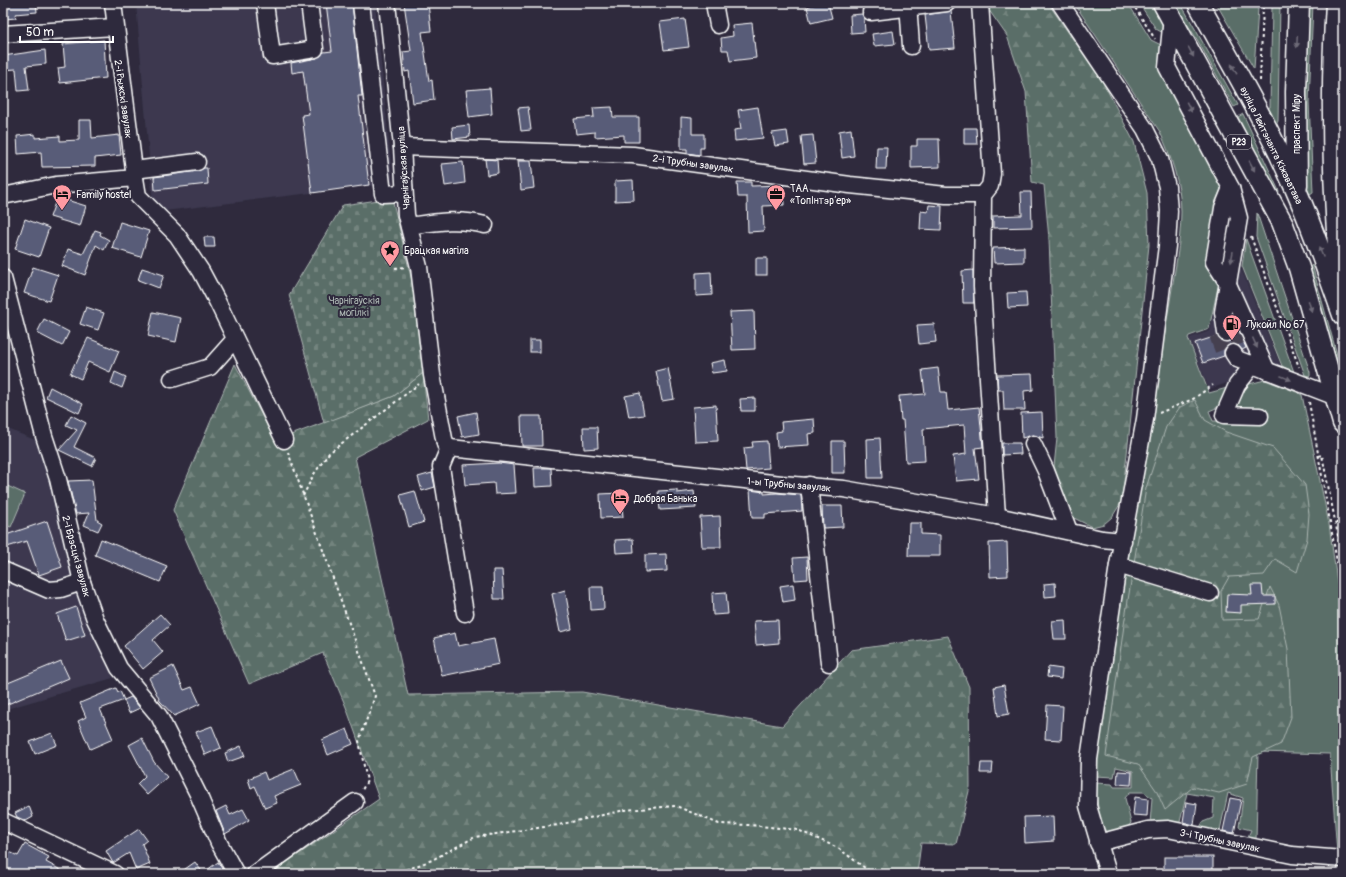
<svg xmlns="http://www.w3.org/2000/svg" width="1346" height="877" font-family="Pangolin,sans-serif">
<defs>
<pattern id="forest-firs" width="22" height="20" patternUnits="userSpaceOnUse"><rect width="22" height="20" fill="#5a6e67"/><path d="M5 1l3.5 6h-7zM16 11l3.5 6h-7z" fill="#73847e"/></pattern>
<pattern id="cemetery-stones" width="16" height="16" patternUnits="userSpaceOnUse"><rect width="16" height="16" fill="#5a6e67"/><path d="M2 7V4a2 2 0 0 1 4 0v3zM10 15v-3a2 2 0 0 1 4 0v3z" fill="#73847e"/></pattern>
</defs>
<rect width="100%" height="100%" fill="#2f2a3d"/>
<filter id="ink" filterUnits="userSpaceOnUse"><feTurbulence type="fractalNoise" baseFrequency=".025" numOctaves="2"/><feDisplacementMap in="SourceGraphic" scale="8" xChannelSelector="R" yChannelSelector="G"/><feConvolveMatrix kernelMatrix="1 2 1 2 8 2 1 2 1" color-interpolation-filters="sRGB"/></filter>
<g filter="url(#ink)">
<g fill="#3c394f">
<path d="M136 3H375L393 183 164 211 153 203Z"/>
<path d="M1221 182 1242 236 1238 261 1281 367 1296 374 1300 390 1254 374 1209 389 1189 338 1210 331 1220 282 1210 209Z"/>
<path d="M3 427 40 442 95 636 113 678 3 710Z"/>
</g>
<g fill="#5a6e67" stroke="#acb6b3">
<path d="M1074 3H1128L1151 40 1163 46 1223 184 1214 205 1218 222 1210 271 1218 274 1219 282 1209 329 1189 336 1188 338 1209 393 1227 388 1221 406 1209 411 1213 421H1265L1238 409 1235 404 1241 386 1265 380 1299 393 1302 395 1329 524 1343 625V854H1337L1330 754 1258 752 1256 841H1246L1251 830 1239 827 1243 798 1228 793 1219 835 1199 829 1203 822 1213 818 1214 798 1187 793 1179 826 1150 824 1152 798 1144 792H1130L1125 798 1131 823 1126 829 1107 832 1100 824 1095 783 1112 784 1114 787H1133V771L1116 767 1114 777 1095 776V762L1177 258C1179 243 1181 227 1181 212 1181 185 1171 156 1160 132Z"/>
<path d="M1139 3H1155L1167 22 1165 34 1156 29Z"/>
<path d="M1174 3H1180L1185 11 1238 105 1234 107 1198 41Z"/>
<path d="M1216 3H1256L1258 8 1254 69Z"/>
<path d="M1270 3H1280L1278 121 1276 125 1265 110 1270 107 1272 8Z"/>
<path d="M1305 3H1313L1309 102 1313 192 1310 194 1306 192Z"/>
<path d="M1243 114 1279 191 1278 196 1238 117Z"/>
<path d="M1257 213 1310 372V376L1305 375 1256 237Z"/>
<path d="M1246 239 1294 372 1282 366 1242 266Z"/>
<path d="M1312 265 1343 376V398L1309 269Z"/>
<path d="M3 484 25 494 11 527 3 524Z"/>
</g>
<g fill="url(#forest-firs)" stroke="#acb6b3">
<path d="M984 3H1048L1104 84 1134 142 1147 193 1149 245 1122 501 1112 517 1104 524 1092 527 1072 517 1053 476 1057 438 1049 239 1044 185 1032 182 1026 92 1007 36Z"/>
<path d="M235 364 275 441 394 396 423 373 428 419 355 457 408 695 582 692 782 726 851 650 948 636 969 687 970 787 956 844 921 843 917 874H270L379 799 346 707 323 653 249 684 173 510Z"/>
<path d="M1195 400 1205 420 1226 432 1273 448 1305 485 1309 514 1307 539 1297 572 1275 559 1264 575 1229 577 1221 591 1222 620 1259 619 1270 587 1279 605 1288 649 1291 717 1281 744 1253 757 1247 784 1219 793 1193 787 1165 810 1156 790 1138 764 1106 756 1124 625 1146 488 1166 427 1180 407Z"/>
</g>
<path fill="url(#cemetery-stones)" stroke="#acb6b3" d="M392 198 412 281 423 373 394 396 324 423 289 295 343 205Z"/>
<g fill="#595b78" stroke="#fff">
<path d="M20 3H36L37 12 15 14 16 18 5 19 3 5Z"/>
<path d="M326 3H352L362 96H358L369 185 312 193 302 115 309 114 303 71 292 73 291 63 317 58 324 52 332 51Z"/>
<path d="M404 3H428L431 31 422 32 429 81 432 80 434 100 413 103 409 71 405 72 403 52 411 51Z"/>
<path d="M820 3H828L832 18 811 23 807 7Z"/>
<path d="M951 11 955 48 929 50 925 15Z"/>
<path d="M862 14 864 18 865 32 851 33 850 15Z"/>
<path d="M685 19 689 47 664 50 660 22Z"/>
<path d="M752 23 756 58 730 61 728 50H722L721 38 733 36 732 25Z"/>
<path d="M893 31 895 44 874 46 872 34Z"/>
<path d="M104 40 106 78 60 83 58 68 65 67 63 44Z"/>
<path d="M45 50 46 64 26 66 29 90 18 91 16 69 3 70V56Z"/>
<path d="M490 88 492 114 469 117 466 90Z"/>
<path d="M528 107 531 130 521 131 518 108Z"/>
<path d="M612 107 613 117H639V142H624V135L595 137V132L576 134 574 119 594 117 593 108Z"/>
<path d="M758 107 763 138 735 141 734 130 741 129 738 110Z"/>
<path d="M681 117 692 118V134H704V148H700V155L687 153V149H681Z"/>
<path d="M79 120H91L92 138 119 135 121 155 95 158V166L42 167 41 152 18 154 17 136 35 134V138L60 136V141L79 140Z"/>
<path d="M469 125 470 137 453 139 452 127Z"/>
<path d="M964 128H976L977 144H964Z"/>
<path d="M851 129 854 156 842 158 839 131Z"/>
<path d="M787 131 789 144 775 146 772 133Z"/>
<path d="M813 135 816 163 804 164 801 136Z"/>
<path d="M917 139H939L940 167 911 168V146H917Z"/>
<path d="M877 147H887L886 169H876Z"/>
<path d="M485 159 497 160 498 173 487 175Z"/>
<path d="M518 161H531L534 188 521 190Z"/>
<path d="M463 162 465 183 445 186 442 164Z"/>
<path d="M204 168H207L208 184 155 190 154 177 198 171Z"/>
<path d="M633 180 634 200 615 201V181Z"/>
<path d="M737 182H751V186L783 185 784 205 763 206 764 231 748 232 747 197H738Z"/>
<path d="M1021 192H1031L1032 227 993 228V216L1022 215Z"/>
<path d="M57 197 86 206 80 226 50 217Z"/>
<path d="M929 205 942 206 941 230 920 229 921 211 928 212Z"/>
<path d="M25 219 49 228 39 257 15 249Z"/>
<path d="M120 222 149 231 141 257 112 248Z"/>
<path d="M95 230 101 232 100 235 109 240 104 250 96 245 85 275 62 266 68 249 83 254Z"/>
<path d="M204 237H214L215 247H205Z"/>
<path d="M1024 247V262L994 263 993 248Z"/>
<rect x="756" y="258" width="11" height="17"/>
<path d="M33 267 58 275 49 301 24 293Z"/>
<path d="M142 268 164 275 159 288 138 280Z"/>
<path d="M973 270 974 303H963L962 271Z"/>
<path d="M711 272 712 295 696 296V273Z"/>
<path d="M1026 292 1027 307 1008 308 1007 293Z"/>
<path d="M86 307 104 313 98 330 80 324Z"/>
<path d="M754 311 755 349 732 350 730 312Z"/>
<path d="M153 312 181 318 176 342 148 336Z"/>
<path d="M44 319 69 332 62 346 37 333Z"/>
<path d="M934 324 936 342 919 344 917 325Z"/>
<path d="M1238 329 1246 348 1242 350 1238 345 1233 344 1228 345 1224 349V356L1203 363 1195 343 1217 336 1222 342H1228L1235 337V330Z"/>
<path d="M88 338 119 351 110 372 88 362 81 379 70 374 75 363 76 364Z"/>
<rect x="530" y="340" width="10" height="12"/>
<path d="M725 360 727 371 712 373 710 363Z"/>
<path d="M668 368 674 399 662 401 656 371Z"/>
<path d="M938 368 941 392H946L948 410 979 407 983 447 975 448 979 479 956 481 953 456 966 454 964 425 923 429 925 461 906 462 903 420H901L899 396 925 394 922 370Z"/>
<path d="M115 372 126 377 122 388 111 383Z"/>
<path d="M1032 374 1033 390 1024 391 1025 410H1004L1003 390H998L997 375Z"/>
<path d="M50 387 83 404 79 413 46 397Z"/>
<path d="M640 393 644 415 629 417 625 396Z"/>
<path d="M755 398V411H741L740 399Z"/>
<path d="M716 405 718 441 695 442 693 407Z"/>
<path d="M476 412 479 434 462 437 458 416Z"/>
<path d="M1042 412 1043 438 1033 435 1022 438 1021 413Z"/>
<path d="M71 415 86 423 74 447 96 458 92 466 59 450 77 430 66 425Z"/>
<path d="M521 416H541L542 446H522Z"/>
<path d="M814 419 815 433 808 434 809 445 777 447 776 432 782 431 781 422Z"/>
<path d="M583 427H597L598 448 584 449Z"/>
<path d="M880 438 882 478H868L867 439Z"/>
<path d="M767 441 769 468 746 470 744 448 753 447 752 442Z"/>
<path d="M832 441H844L845 473H832Z"/>
<path d="M1002 443H1020L1021 454 1002 455Z"/>
<path d="M499 463 514 465 516 493 495 494 494 483 465 485 463 465Z"/>
<path d="M534 468H551L552 486 535 487Z"/>
<path d="M432 473 435 487 422 491 418 477Z"/>
<path d="M92 480 97 520 102 523 98 531 84 525 89 513 76 514 68 481Z"/>
<path d="M677 490V493L694 491 696 508 660 510 658 491Z"/>
<path d="M750 490 764 492V494L777 493 801 495 802 511 765 514V518H752Z"/>
<path d="M415 491 424 522 409 527 400 495Z"/>
<path d="M621 493 623 517 601 518 600 494Z"/>
<path d="M822 506H842L843 527 823 528Z"/>
<path d="M720 516 721 547H702L700 517Z"/>
<path d="M47 521 62 567 39 575 27 541 7 547 3 536Z"/>
<path d="M909 523H921V534L940 535V556H908Z"/>
<path d="M101 539 167 566 160 582 95 555Z"/>
<path d="M633 539 634 552 616 553 615 540Z"/>
<path d="M1007 542 1008 576 990 577 989 543Z"/>
<path d="M666 554 667 571 645 572V555Z"/>
<path d="M807 557 808 579 795 580 793 558Z"/>
<path d="M493 570H502L504 599H494Z"/>
<path d="M1055 583 1056 596 1045 597 1044 584Z"/>
<path d="M793 584 795 600 783 602 780 586Z"/>
<path d="M1251 585H1262L1263 596H1275V604L1241 605V613L1226 612 1227 594 1252 595Z"/>
<path d="M590 587H603L604 609 591 610Z"/>
<path d="M565 590 572 629 560 632 552 594Z"/>
<path d="M726 592 728 614 713 615 712 593Z"/>
<path d="M76 607 85 635 66 641 57 614Z"/>
<path d="M160 614 170 625 153 640 163 652 143 669 124 646Z"/>
<path d="M778 620 779 643 756 645 754 621Z"/>
<path d="M1065 620 1066 639H1054L1052 621Z"/>
<path d="M455 633 458 646 494 639 499 664 442 676 434 638Z"/>
<path d="M61 661 69 678 3 706V685Z"/>
<path d="M173 666 184 690 192 687 200 704 174 716 160 701 149 678Z"/>
<path d="M1048 667 1062 669 1061 679 1047 677Z"/>
<path d="M1004 685 1009 714 998 716 994 687Z"/>
<path d="M116 688 118 692 120 691 124 700 100 709 113 739 90 749 78 721 86 717 80 703Z"/>
<path d="M131 697 140 708 129 713 124 700Z"/>
<path d="M1047 705 1063 706 1061 740 1045 739Z"/>
<path d="M212 726 221 748 205 755 196 732Z"/>
<path d="M347 729 353 744 328 755 322 740Z"/>
<path d="M52 733 57 745 35 754 30 742Z"/>
<path d="M142 738 154 762 167 777 147 795 137 784 145 776 129 745Z"/>
<path d="M241 746 245 756 228 762 225 753Z"/>
<path d="M981 763H993L992 773H980Z"/>
<path d="M294 769 301 785 274 796 277 803 265 808 255 786 251 788 248 779 264 772 267 780Z"/>
<path d="M1118 771 1132 772 1131 785 1117 784Z"/>
<path d="M1135 797 1148 799 1147 816 1133 815Z"/>
<path d="M1230 798 1241 800 1234 833 1223 831Z"/>
<path d="M1186 802 1197 804 1194 825 1183 822Z"/>
<path d="M29 806 33 817 26 821 17 817 15 813Z"/>
<path d="M226 806 230 815 243 809 249 820 225 834 216 811Z"/>
<path d="M1053 816 1054 841 1025 843 1024 817Z"/>
<path d="M139 829 147 840 142 844 150 864 136 870 129 853 113 863 106 851Z"/>
<path d="M25 844 49 857 46 862 68 874H18L3 866V849L18 856Z"/>
<rect x="1164" y="857" width="49" height="16"/>
<path d="M195 862 203 873 218 862 225 874H178Z"/>
</g>
<g fill="none" stroke-linecap="round" stroke-linejoin="round">
<g stroke="#443f50" stroke-width="16" stroke-dasharray="16 8" stroke-linecap="butt">
<path d="M1233 330 1241 350"/>
<path d="M1217 335 1225 356"/>
</g>
<g stroke="#fff" stroke-width="19">
<g id="minor">
<path d="M265 3 272 56 315 49 309 3"/>
<path d="M361 3 383 194 403 193"/>
<path d="M387 3 402 147 406 215 419 267 432 375 445 444 450 448 782 484 844 489 997 516 1102 539 1123 541"/>
<path d="M714 3 718 25"/>
<path d="M908 3 911 46"/>
<path d="M980 3 992 174 990 186 983 195 982 287 997 516"/>
<path d="M1060 3 1145 129 1160 159 1167 187 1169 211 1167 246 1145 419 1118 565 1089 759 1088 806 1107 870"/>
<path d="M871 12 947 3"/>
<path d="M1172 17 1167 67 1231 188 1239 218 1223 312 1226 333"/>
<path d="M3 34 115 27"/>
<path d="M402 147 633 155 850 185 946 195H983"/>
<path d="M134 170 197 162"/>
<path d="M135 178 138 196 177 235 201 271 217 301 284 440"/>
<path d="M1231 188 1223 208 1214 262 1227 282 1267 371"/>
<path d="M3 196 56 185 135 178 113 3"/>
<path d="M409 226C436 222 458 218 485 225"/>
<path d="M3 278 44 436 58 479 82 582 95 619 119 668 159 716 198 794 219 843 236 874"/>
<path d="M1233 353 1237 359 1336 397"/>
<path d="M1253 365 1237 385 1224 415 1260 416"/>
<path d="M172 379 210 367 235 339"/>
<path d="M1033 444 1046 471 1069 531"/>
<path d="M450 448 446 455 441 467 465 613"/>
<path d="M809 485 829 663"/>
<path d="M1118 565 1210 593"/>
<path d="M3 570 49 590 61 589 82 582"/>
<path d="M3 821 115 874"/>
<path d="M1098 843 1148 830 1168 829 1292 855 1343 859"/>
<path d="M255 874 355 802"/>
</g>
</g>
<g stroke="#fff" stroke-width="23">
<g id="major">
<path d="M1163 3 1282 222 1299 268 1343 423"/>
<path d="M1198 3C1230 61 1265 120 1292 181 1312 225 1327 270 1343 315"/>
<path d="M1336 3C1330 98 1333 192 1341 287"/>
<path d="M1297 185 1296 92 1299 3"/>
</g>
</g>
<g stroke="#fff" stroke-width="2" stroke-dasharray="3 3" stroke-linecap="butt">
<path d="M1132 3 1155 39"/>
<path d="M1260 81 1263 7 1261 3"/>
<path d="M1251 237 1299 367"/>
<path d="M395 268 406 267"/>
<path d="M1309 402 1343 596"/>
<path d="M1159 413 1193 399 1213 385"/>
<path d="M288 452 375 696 359 741 367 781 362 790"/>
<path d="M1318 456 1322 455 1342 556 1338 557"/>
<path d="M303 496 314 474 329 453 419 384"/>
<path d="M1336 523 1343 522"/>
<path d="M395 874 432 860 475 837 558 825 625 810 676 806 719 824 750 825 798 830 838 848 873 874"/>
</g>
<use href="#minor" stroke="#2f2a3d" stroke-width="16"/>
<use href="#major" stroke="#2f2a3d" stroke-width="20"/>
</g>
<defs><path id="oneway-solid" d="M-6-.8H1V-3.2L6.5 0L1 3.2V.8H-6Z"/></defs>
<g fill="#6d6a77">
<use href="#oneway-solid" transform="translate(1297 42) rotate(93)"/>
<use href="#oneway-solid" transform="translate(1191 52) rotate(62)"/>
<use href="#oneway-solid" transform="translate(1234 69) rotate(-119)"/>
<use href="#oneway-solid" transform="translate(1189 107) rotate(63)"/>
<use href="#oneway-solid" transform="translate(1252 166) rotate(62)"/>
<use href="#oneway-solid" transform="translate(1321 252) rotate(-112)"/>
<use href="#oneway-solid" transform="translate(1232 257) rotate(100)"/>
<use href="#oneway-solid" transform="translate(1310 306) rotate(74)"/>
<use href="#oneway-solid" transform="translate(1255 343) rotate(66)"/>
<use href="#oneway-solid" transform="translate(1286 378) rotate(22)"/>
</g>
</g>
<defs>
<g id="hotel-pin" transform="scale(1)"><path d="M0 17L-7.5 6A9.5 9.5 0 1 1 7.5 6Z" fill="#ff9aa2" stroke="#2f2a3d"/><path d="M-6-4.5h1.5V1H6V5H4.5V3h-9V5H-6ZM-4 0a1.8 1.8 0 1 1 3.6 0ZM.5 0V-2.5h3Q6-2.5 6 0Z" fill="#111"/></g>
<g id="office-pin" transform="scale(1)"><path d="M0 17L-7.5 6A9.5 9.5 0 1 1 7.5 6Z" fill="#ff9aa2" stroke="#2f2a3d"/><path d="M-6-3h4V-5.5h4V-3h4V5H-6ZM-1-4.5V-3h2v-1.5ZM-6 0V1H6V0Z" fill="#111"/></g>
<g id="sight-pin" transform="scale(1)"><path d="M0 17L-7.5 6A9.5 9.5 0 1 1 7.5 6Z" fill="#ff9aa2" stroke="#2f2a3d"/><path d="M0-6L1.8-2.2L6-1.7L2.9 1.2L3.7 5.4L0 3.3L-3.7 5.4L-2.9 1.2L-6-1.7L-1.8-2.2Z" fill="#111"/></g>
<g id="fuel-pin" transform="scale(1)"><path d="M0 17L-7.5 6A9.5 9.5 0 1 1 7.5 6Z" fill="#ff9aa2" stroke="#2f2a3d"/><path d="M-5.5-6h7V0h2V4h1.3V-2.5L3-4.5l.8-.8L6-3V5H2.5V1h-1V6h-7ZM-4.2-4.7v3.2H.2V-4.7Z" fill="#111"/></g>
</defs>
<g fill-rule="evenodd">
<use href="#hotel-pin" x="62" y="194"/>
<use href="#office-pin" x="776" y="194"/>
<use href="#sight-pin" x="390" y="250"/>
<use href="#fuel-pin" x="1232" y="324"/>
<use href="#hotel-pin" x="620" y="498"/>
</g>
<g text-anchor="middle" stroke-width="4" stroke-linejoin="round" paint-order="stroke">
<rect fill="#2f2a3d" stroke="#c1bfc5" stroke-width="1" x="1227" y="135" width="24" height="14" rx="3"/>
<g font-size="9" font-weight="bold" fill="#fff">
<text x="1239" y="145">Р23</text>
</g>
<g font-size="10" fill="#fff" stroke="#2f2a3d">
<text transform="translate(124 99) rotate(82)" y="4">2-і Рыжскі завулак</text>
<text transform="translate(1296 124) rotate(-90)" y="4">праспект Міру</text>
<text transform="translate(1272 145) rotate(64)" y="4">вуліца Лейтэнанта Кіжаватава</text>
<text transform="translate(693 163) rotate(8)" y="4">2-і Трубны завулак</text>
<text transform="translate(403 168) rotate(-94)" y="4">Чарнігаўская вуліца</text>
<text transform="translate(789 484) rotate(5)" y="4">1-ы Трубны завулак</text>
<text transform="translate(77 556) rotate(75)" y="4">2-і Брэсцкі завулак</text>
<text transform="translate(1220 840) rotate(12)" y="4">3-і Трубны завулак</text>
</g>
<g font-size="10" fill="#fff" stroke="#2f2a3d" text-anchor="start">
<text x="790" y="192">ТАА<tspan x="790" dy="12">«ТопІнтэрʼер»</tspan></text>
<text x="76" y="198">Family hostel</text>
<text x="404" y="254">Брацкая магіла</text>
<text x="1246" y="328">Лукойл № 67</text>
<text x="634" y="502">Добрая Банька</text>
</g>
<g font-size="10" fill="#acb6b3" stroke="#2f2a3d">
<text x="354" y="304">Чарнігаўскія<tspan x="354" dy="12">могілкі</tspan></text>
</g>
</g>
<rect width="1346" height="877" fill="none" stroke="#2f2a3d" stroke-width="16"/>
<rect x="8" y="8" width="1330" height="861" fill="none" stroke="#fff" stroke-width="1.5" filter="url(#ink)"/>
<path d="M20 36v6h93v-6" fill="none" stroke="#ffffff" stroke-width="2"/>
<text x="26" y="36" font-size="12" fill="#ffffff" stroke="#2f2a3d" stroke-width="3" paint-order="stroke">50 m</text>
</svg>
